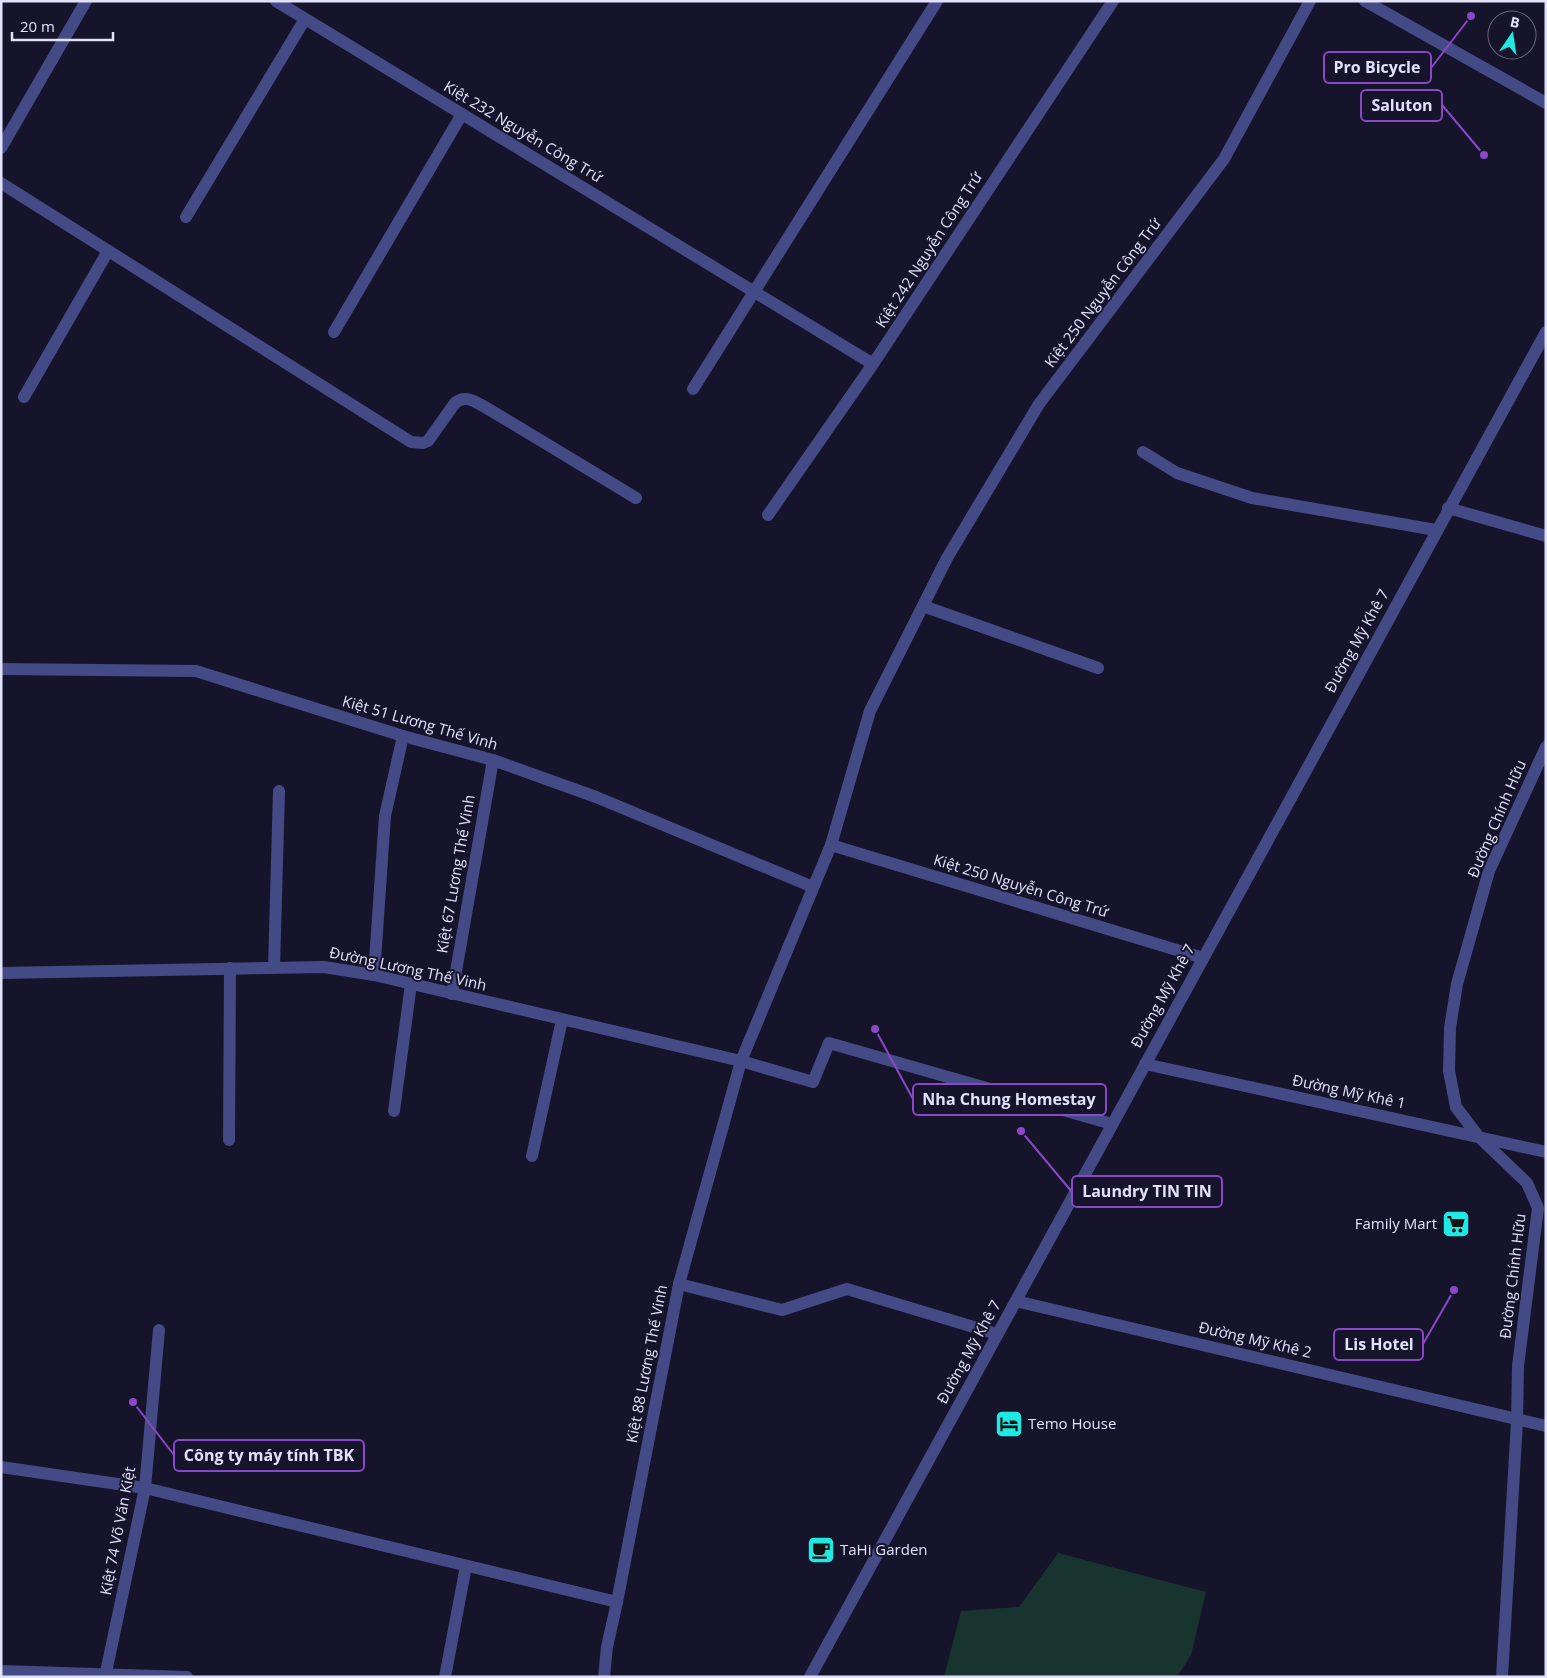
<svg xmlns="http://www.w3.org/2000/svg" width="1547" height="1678" font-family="'Open Sans',sans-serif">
<rect width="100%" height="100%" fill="#15142b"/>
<path fill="#18342f" d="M1058 1553 1206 1592 1191 1655 1177 1677H944L961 1611 1019 1607Z"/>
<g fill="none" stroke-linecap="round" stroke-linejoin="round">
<g stroke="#444a85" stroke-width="12">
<path d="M276 1 873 364"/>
<path d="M1365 1 1546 103"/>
<path d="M1 148 86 1"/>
<path d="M1 183 411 442 423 443 428 441 455 403C465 394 475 402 485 407L636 498"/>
<path d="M186 217 305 19"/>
<path d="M334 332 462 114"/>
<path d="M693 389 937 1"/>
<path d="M24 397 108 251"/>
<path d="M1143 452 1177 473 1252 498 1436 530"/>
<path d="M1448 508 1546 536"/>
<path d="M768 515 873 364 1113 1"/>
<path d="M923 606 1098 668"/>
<path d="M1 669 196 671 403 736 493 760 596 797 813 887"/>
<path d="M831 845 1203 958"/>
<path d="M274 968 279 791"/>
<path d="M1 973 324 967 374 975 741 1061 813 1082 829 1043 1112 1124"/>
<path d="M374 975 385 816 403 736"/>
<path d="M452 994 493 760"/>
<path d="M1145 1064 1546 1152"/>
<path d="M394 1111 411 984"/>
<path d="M229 1140 230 968"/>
<path d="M532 1156 562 1020"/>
<path d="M679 1284 782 1310 847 1289 997 1334"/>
<path d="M1016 1301 1546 1426"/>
<path d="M1 1467 145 1488 617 1602"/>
<path d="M1 1671 187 1677"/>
<path d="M105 1677 145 1488 159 1330"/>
<path d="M445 1677 466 1566"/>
<path d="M604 1677 607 1647 617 1602 679 1284 741 1061 831 845 870 711 947 558 1039 404 1224 159 1310 1"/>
<path d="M810 1677 1546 332"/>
<path d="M1502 1677 1517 1421 1518 1366 1538 1208 1527 1183 1478 1136 1456 1107 1449 1071 1450 1028 1457 984 1489 871 1546 747"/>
</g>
</g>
<defs>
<g id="supermarket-square" transform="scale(1.4375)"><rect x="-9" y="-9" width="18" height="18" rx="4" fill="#20e9e3" stroke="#15142b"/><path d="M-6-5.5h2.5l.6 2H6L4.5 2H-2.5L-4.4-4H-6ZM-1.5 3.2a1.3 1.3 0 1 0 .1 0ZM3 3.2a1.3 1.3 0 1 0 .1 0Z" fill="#111"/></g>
<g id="hotel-square" transform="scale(1.4375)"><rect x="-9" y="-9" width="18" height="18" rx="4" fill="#20e9e3" stroke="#15142b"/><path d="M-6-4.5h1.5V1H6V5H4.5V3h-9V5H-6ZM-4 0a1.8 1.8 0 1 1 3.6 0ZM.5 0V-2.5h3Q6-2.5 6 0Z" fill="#111"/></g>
<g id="cafe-square" transform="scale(1.4375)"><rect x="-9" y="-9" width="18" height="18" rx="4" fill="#20e9e3" stroke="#15142b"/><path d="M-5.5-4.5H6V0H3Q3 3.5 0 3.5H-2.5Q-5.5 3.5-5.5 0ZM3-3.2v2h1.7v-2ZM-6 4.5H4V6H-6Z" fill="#111"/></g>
</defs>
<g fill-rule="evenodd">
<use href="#supermarket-square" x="1456" y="1224"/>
<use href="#hotel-square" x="1009" y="1424"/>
<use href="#cafe-square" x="821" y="1550"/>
</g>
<g text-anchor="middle" stroke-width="4" stroke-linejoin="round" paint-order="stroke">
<g font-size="15" fill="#e1e1fc" stroke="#15142b">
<text transform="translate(523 132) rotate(31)" y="5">Kiệt 232 Nguyễn Công Trứ</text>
<text transform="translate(929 250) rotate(-57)" y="5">Kiệt 242 Nguyễn Công Trứ</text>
<text transform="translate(1103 293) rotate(-53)" y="5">Kiệt 250 Nguyễn Công Trứ</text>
<text transform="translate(1357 641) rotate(-61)" y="5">Đường Mỹ Khê 7</text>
<text transform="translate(420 723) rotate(16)" y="5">Kiệt 51 Lương Thế Vinh</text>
<text transform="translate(1497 819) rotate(-67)" y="5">Đường Chính Hữu</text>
<text transform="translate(456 874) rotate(-80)" y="5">Kiệt 67 Lương Thế Vinh</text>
<text transform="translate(1021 886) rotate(17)" y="5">Kiệt 250 Nguyễn Công Trứ</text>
<text transform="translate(408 969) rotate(12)" y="5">Đường Lương Thế Vinh</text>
<text transform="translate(1163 996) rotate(-61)" y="5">Đường Mỹ Khê 7</text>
<text transform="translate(1349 1092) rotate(12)" y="5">Đường Mỹ Khê 1</text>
<text transform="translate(1513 1276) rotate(-83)" y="5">Đường Chính Hữu</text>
<text transform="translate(1255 1340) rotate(13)" y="5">Đường Mỹ Khê 2</text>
<text transform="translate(969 1352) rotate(-61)" y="5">Đường Mỹ Khê 7</text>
<text transform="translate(647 1364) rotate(-79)" y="5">Kiệt 88 Lương Thế Vinh</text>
<text transform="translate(118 1531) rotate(-79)" y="5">Kiệt 74 Võ Văn Kiệt</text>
</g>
<g font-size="15" fill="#e1e1fc" stroke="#15142b" text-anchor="start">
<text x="1437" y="1229" text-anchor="end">Family Mart</text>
<text x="1028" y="1429">Temo House</text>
<text x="840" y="1555">TaHi Garden</text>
</g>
</g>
<path fill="none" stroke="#8a47c8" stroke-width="2" d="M1471 16L1431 68M1484 155L1442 105M875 1029L913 1099M1021 1131L1072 1192M1454 1290L1423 1344M133 1402L174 1455"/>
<g fill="#8a47c8" stroke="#15142b" stroke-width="2">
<circle cx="1471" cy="16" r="5"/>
<circle cx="1484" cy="155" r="5"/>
<circle cx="875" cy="1029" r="5"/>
<circle cx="1021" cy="1131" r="5"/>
<circle cx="1454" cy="1290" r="5"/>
<circle cx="133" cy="1402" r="5"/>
</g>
<g fill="#15142b" stroke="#8a47c8" stroke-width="2">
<rect x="1324" y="52" width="107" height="31" rx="5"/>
<rect x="1361" y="90" width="81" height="31" rx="5"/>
<rect x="913" y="1084" width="193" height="31" rx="5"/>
<rect x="1072" y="1176" width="150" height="31" rx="5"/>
<rect x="1334" y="1329" width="89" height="31" rx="5"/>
<rect x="174" y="1440" width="190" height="31" rx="5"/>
</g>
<g font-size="16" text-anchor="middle" font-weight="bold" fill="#e1e1fc">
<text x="1377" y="73">Pro Bicycle</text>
<text x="1402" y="111">Saluton</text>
<text x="1009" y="1105">Nha Chung Homestay</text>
<text x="1147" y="1197">Laundry TIN TIN</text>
<text x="1379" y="1350">Lis Hotel</text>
<text x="269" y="1461">Công ty máy tính TBK</text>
</g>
<rect width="1547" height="1678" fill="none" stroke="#e1e1fc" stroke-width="5"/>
<g transform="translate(1512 35) rotate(13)"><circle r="24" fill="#15142b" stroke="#67667f"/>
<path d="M0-4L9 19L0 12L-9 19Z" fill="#20e9e3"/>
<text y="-8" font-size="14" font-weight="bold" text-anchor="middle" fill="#e1e1fc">B</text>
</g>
<path d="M12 32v8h101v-8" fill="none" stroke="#e1e1fc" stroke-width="2.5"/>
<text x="20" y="32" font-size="15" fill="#e1e1fc" stroke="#15142b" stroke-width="4" paint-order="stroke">20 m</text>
</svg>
